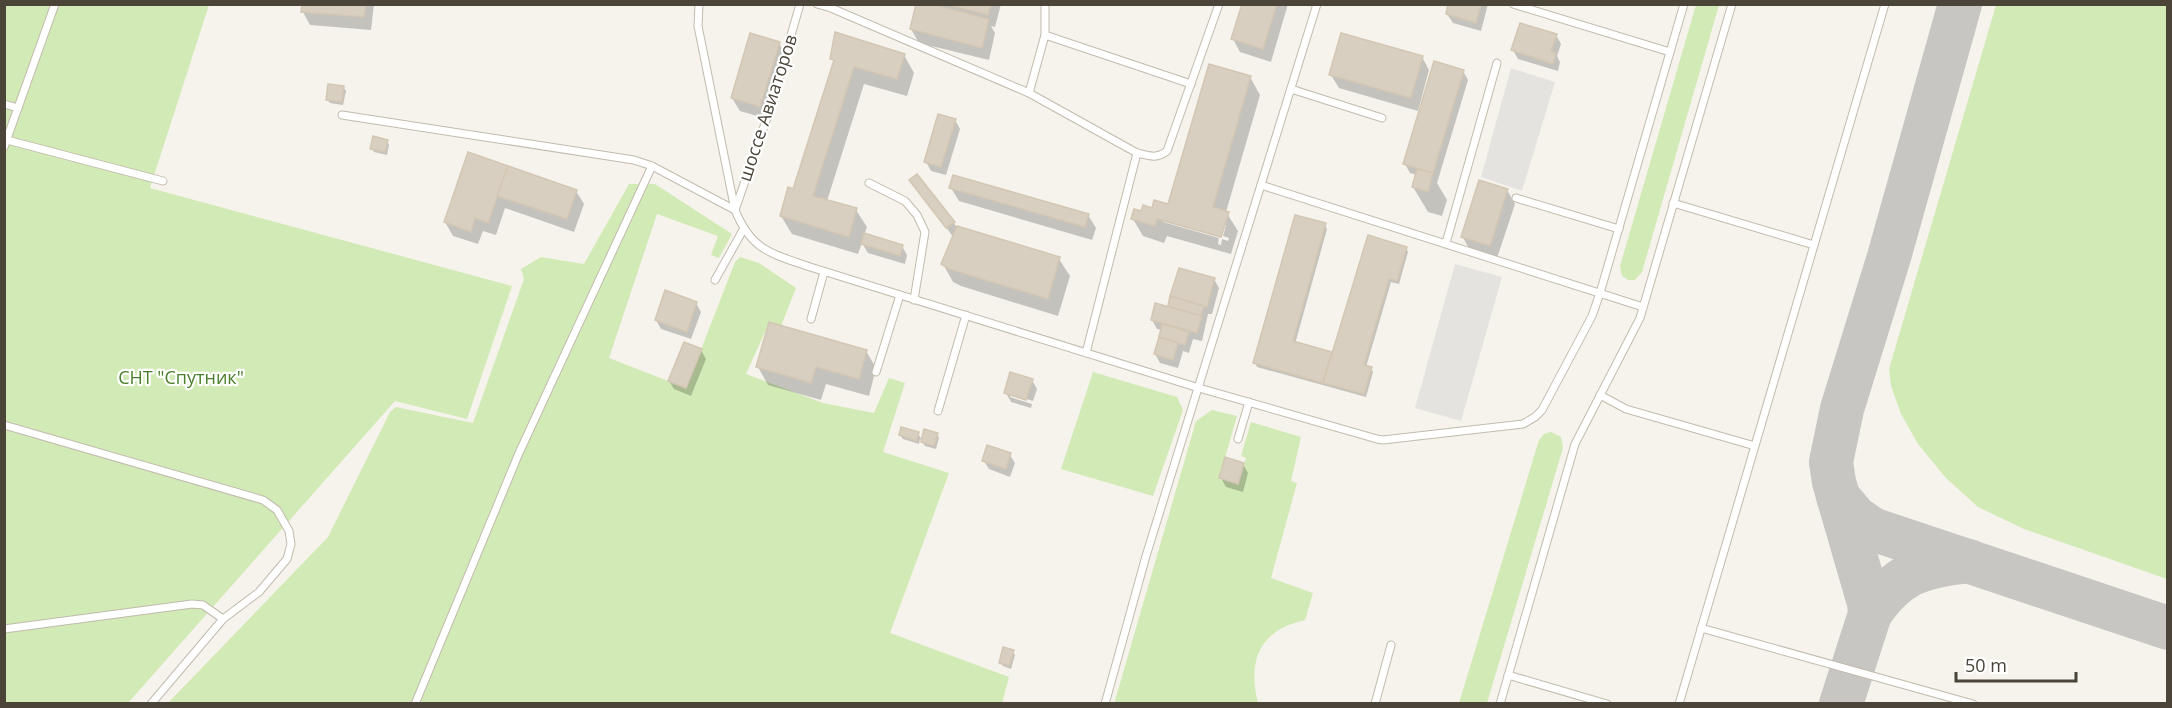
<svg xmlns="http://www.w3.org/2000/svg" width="2172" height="708" font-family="'Open Sans',sans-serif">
<rect width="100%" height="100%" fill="#f6f3ec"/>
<g fill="#d2eab5">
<path d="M4 5H209L150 188 512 286 467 419 395 401 128 703H5Z"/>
<path d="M1696 5H1719L1642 272 1635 280H1628L1622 276 1620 266Z"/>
<path d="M1996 5H2167V579L2024 529 1978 507 1946 478 1918 444 1901 414 1891 386 1889 369Z"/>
<path d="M629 184H655L732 234 719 258 711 255 718 236 657 214 609 358 686 388 735 262 740 257 759 263 796 288 781 326 769 323 746 374 823 403 874 413 889 378 905 383 883 452 949 473 890 633 1009 677 1002 704H167L328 537 390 412 396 407 473 423 524 279 521 269 541 257 584 264Z"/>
<path d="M1093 372 1177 397 1183 410 1153 496 1061 469Z"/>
<path d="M1212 410 1237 416 1219 479 1239 483 1246 458 1241 456 1251 422 1301 437 1291 481 1297 483 1271 578 1313 593 1305 620C1260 630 1247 660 1258 703L1114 704 1196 421Z"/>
<path d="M1551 432 1561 437 1563 448 1487 703H1459L1539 440 1544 434Z"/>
</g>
<g fill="#e5e3e0">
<path d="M1511 68 1555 82 1522 191 1481 177Z"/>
<path d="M1455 264 1502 277 1461 421 1415 408Z"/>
</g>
<g fill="#0003" fill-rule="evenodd">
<path d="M303 4H374L371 30 310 25 303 12Z"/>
<path d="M918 4H1001L995 27 991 26 995 33 989 60 919 43 911 29Z"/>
<path d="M1243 4H1288L1271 62 1240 52 1233 39Z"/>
<path d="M1450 4H1488L1481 31 1453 23 1447 14Z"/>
<path d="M1556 35 1561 44 1557 56 1560 62 1558 71 1518 59 1513 50Z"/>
<path d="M779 43 786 56 767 119 740 111 732 98Z"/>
<path d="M904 55 914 73 907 96 864 84 827 201 856 210 867 227 864 235 902 246 907 255 905 264 868 253 862 243 858 254 792 234 781 216 794 191 835 63 832 58Z"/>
<path d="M1422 57 1429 70 1418 111 1339 88 1331 75Z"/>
<path d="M1463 71 1468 80 1437 183 1447 200 1442 216 1428 212 1413 187 1417 175 1410 173 1405 164Z"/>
<path d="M1250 77 1260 95 1226 212 1238 231 1231 254 1167 236 1164 243 1143 236 1133 219 1142 213 1169 206ZM1163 219 1226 225 1223 236 1229 238 1228 241 1222 239 1221 245 1218 244 1219 238 1163 222Z"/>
<path d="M343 87 346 91 343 105 330 103 327 99Z"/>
<path d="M955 120 960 129 946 175 931 171 926 162Z"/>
<path d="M387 141 389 145 387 155 374 152 372 148Z"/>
<path d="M469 154 576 191 584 204 574 232 505 208 496 235 483 231 478 244 453 236 445 222Z"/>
<path d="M911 181 954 223 957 228 1059 259 1070 276 1058 316 961 286 953 282 943 264 954 238Z"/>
<path d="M951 188 1088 215 1096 228 1092 240 959 201Z"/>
<path d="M1507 190 1515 204 1497 258 1470 250 1462 236Z"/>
<path d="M1325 225 1327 229 1295 344 1334 354 1406 248 1408 252 1399 284 1391 282 1366 367 1371 368 1373 372 1366 397 1257 367 1255 363Z"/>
<path d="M1180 269 1214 279 1219 288 1212 314H1208L1202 341 1193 339 1189 353 1183 351 1178 368 1160 363 1155 354 1162 330 1157 329 1152 320 1169 308Z"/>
<path d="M696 303 701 312 691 339 661 329 656 320Z"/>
<path d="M701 350 706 359 691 396 674 389 669 381Z"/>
<path d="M866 351 876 368 869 396 826 384 821 400 768 385 758 367Z"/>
<path d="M1032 380 1037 389 1033 401 1010 394V397L1032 404 1031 408 1011 402 1006 393Z"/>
<path d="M918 434 923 441 937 434 939 438 936 449 925 446 920 439 919 444 903 439 900 435Z"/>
<path d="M1010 455 1015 463 1010 477 989 469 984 461Z"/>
<path d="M1243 464 1248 473 1243 492 1226 487 1221 478Z"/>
<path d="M1013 652 1015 655 1011 669 1003 666 1001 663Z"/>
</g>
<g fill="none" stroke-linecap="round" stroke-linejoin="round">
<g stroke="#c8c6c3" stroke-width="44">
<path d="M1838 497 1856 518 1872 529 2168 628"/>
<path d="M1870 614C1897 573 1922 566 1969 561"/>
<path d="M1841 704 1870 614 1869 603 1834 482 1831 462 1842 409 1889 257 1960 4"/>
</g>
</g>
<g fill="#d8cfc1" stroke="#d3c7b4" stroke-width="1.5">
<path d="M302 4H366L364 17 301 12Z"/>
<path d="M916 4H932L989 19 982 48 910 29Z"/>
<path d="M945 4H991L988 15Z"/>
<path d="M1242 4H1277L1263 49 1231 39Z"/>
<path d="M1448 4H1481L1476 23 1446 14Z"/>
<path d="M1520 23 1557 34 1551 51 1556 53 1553 64 1511 50Z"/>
<path d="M835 32 905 54 897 79 854 67 813 196 857 208 849 237 780 216 788 187 793 189 834 60 830 59Z"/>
<path d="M750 33 780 42 760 107 731 98Z"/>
<path d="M1341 33 1423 56 1411 98 1329 75Z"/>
<path d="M1434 61 1464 70 1433 173 1403 164Z"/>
<path d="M1209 64 1251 76 1213 207 1229 212 1221 237 1157 219 1155 226 1131 219 1134 209 1141 211 1143 205 1152 208 1154 200 1168 204Z"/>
<path d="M328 84 344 86 342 102 326 100Z"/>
<path d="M938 114 956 119 941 167 924 162Z"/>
<path d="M373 136 388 140 385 152 370 149Z"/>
<path d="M468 152 508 166 488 223 475 218 471 232 444 222Z"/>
<path d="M508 166 577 190 567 219 497 196Z"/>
<path d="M1417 169 1433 173 1428 192 1412 187Z"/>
<path d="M917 174 955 222 946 228 909 180Z"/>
<path d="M953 175 1089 214 1085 227 949 188Z"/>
<path d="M1479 180 1508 189 1490 246 1461 237Z"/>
<path d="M1295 215 1326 223 1293 341 1332 352 1323 383 1253 363Z"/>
<path d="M957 226 1060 257 1048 299 949 269 941 264Z"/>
<path d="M864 233 903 245 900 256 861 244Z"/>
<path d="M1368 235 1407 247 1397 281 1389 279 1364 365 1372 367 1364 394 1323 383Z"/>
<path d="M1179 268 1215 278 1207 307 1170 296Z"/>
<path d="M665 290 697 302 687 332 655 320Z"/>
<path d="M1170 296 1204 306 1201 316 1168 306Z"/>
<path d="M1155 303 1202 316 1197 333 1151 320Z"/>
<path d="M769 322 867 350 859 379 816 367 811 383 756 367Z"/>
<path d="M1162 324 1189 332 1185 345 1159 337Z"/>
<path d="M1159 337 1178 343 1173 360 1154 354Z"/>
<path d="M684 342 702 349 686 388 668 381Z"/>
<path d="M1010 372 1033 379 1026 400 1004 393Z"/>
<path d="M901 427 919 432 917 441 899 435Z"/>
<path d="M924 429 938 433 934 446 921 442Z"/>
<path d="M987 445 1011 453 1006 469 982 461Z"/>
<path d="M1225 457 1244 463 1238 484 1219 478Z"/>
<path d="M1003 647 1014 650 1009 666 999 663Z"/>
</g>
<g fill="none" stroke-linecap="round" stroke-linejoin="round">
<g stroke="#c2bbae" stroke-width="9">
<g id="lane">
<path d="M699 4 698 26 735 210C751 249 769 253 807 266L1199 388 1377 439 1383 440 1523 424 1535 417 1542 410 1592 316 1600 293 1684 4"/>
<path d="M817 4 831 8 1029 93 1137 153"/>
<path d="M1045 4V35L1191 84"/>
<path d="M1513 4 1670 52"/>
<path d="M1291 89 1382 118"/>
<path d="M1029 93 1045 35"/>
<path d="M4 104 18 108"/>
<path d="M342 115 634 160 652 166 735 210 769 112 800 4"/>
<path d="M7 140 163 181"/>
<path d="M4 147 55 4"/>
<path d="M869 183 905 201 917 215 925 232 914 300"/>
<path d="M1261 185 1643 307"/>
<path d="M1516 198 1619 229"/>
<path d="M1673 203 1814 245"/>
<path d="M1446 243 1497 63"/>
<path d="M715 280 743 230"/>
<path d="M811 319 824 272"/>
<path d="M1086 353 1137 153C1149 156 1157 159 1167 151L1219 4"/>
<path d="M876 372 900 295"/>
<path d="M1600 395 1626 409 1755 446"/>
<path d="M938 411 966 315"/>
<path d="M4 425 263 500 277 510 289 531 291 544 287 559 259 592 223 619 151 704"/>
<path d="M1238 439 1249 402"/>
<path d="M1701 628 1973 704"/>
<path d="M4 629 192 604 203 605 223 619"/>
<path d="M1508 675 1607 704"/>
<path d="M415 704 519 453 652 166"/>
<path d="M1105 704 1146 556 1317 4"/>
<path d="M1375 704 1391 645"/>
<path d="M1500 704 1575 444 1640 318 1732 4"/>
<path d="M1679 704 1885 4"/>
</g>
</g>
<use href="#lane" stroke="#fff" stroke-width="7"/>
</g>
<g text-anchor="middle" stroke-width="4.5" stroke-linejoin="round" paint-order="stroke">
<g font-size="18" fill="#4b4439" stroke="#fff">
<text transform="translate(768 108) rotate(-72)" y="6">шоссе Авиаторов</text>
</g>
<g font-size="18" fill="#4a7f2a" stroke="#fff">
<text x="181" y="384">СНТ "Спутник"</text>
</g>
</g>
<rect width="2172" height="708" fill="none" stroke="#4b4439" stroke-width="12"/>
<path d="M1956 672v9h120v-9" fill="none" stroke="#4b4439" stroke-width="3"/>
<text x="1965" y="672" font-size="18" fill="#4b4439" stroke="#ffffff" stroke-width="4.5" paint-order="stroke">50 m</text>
</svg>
